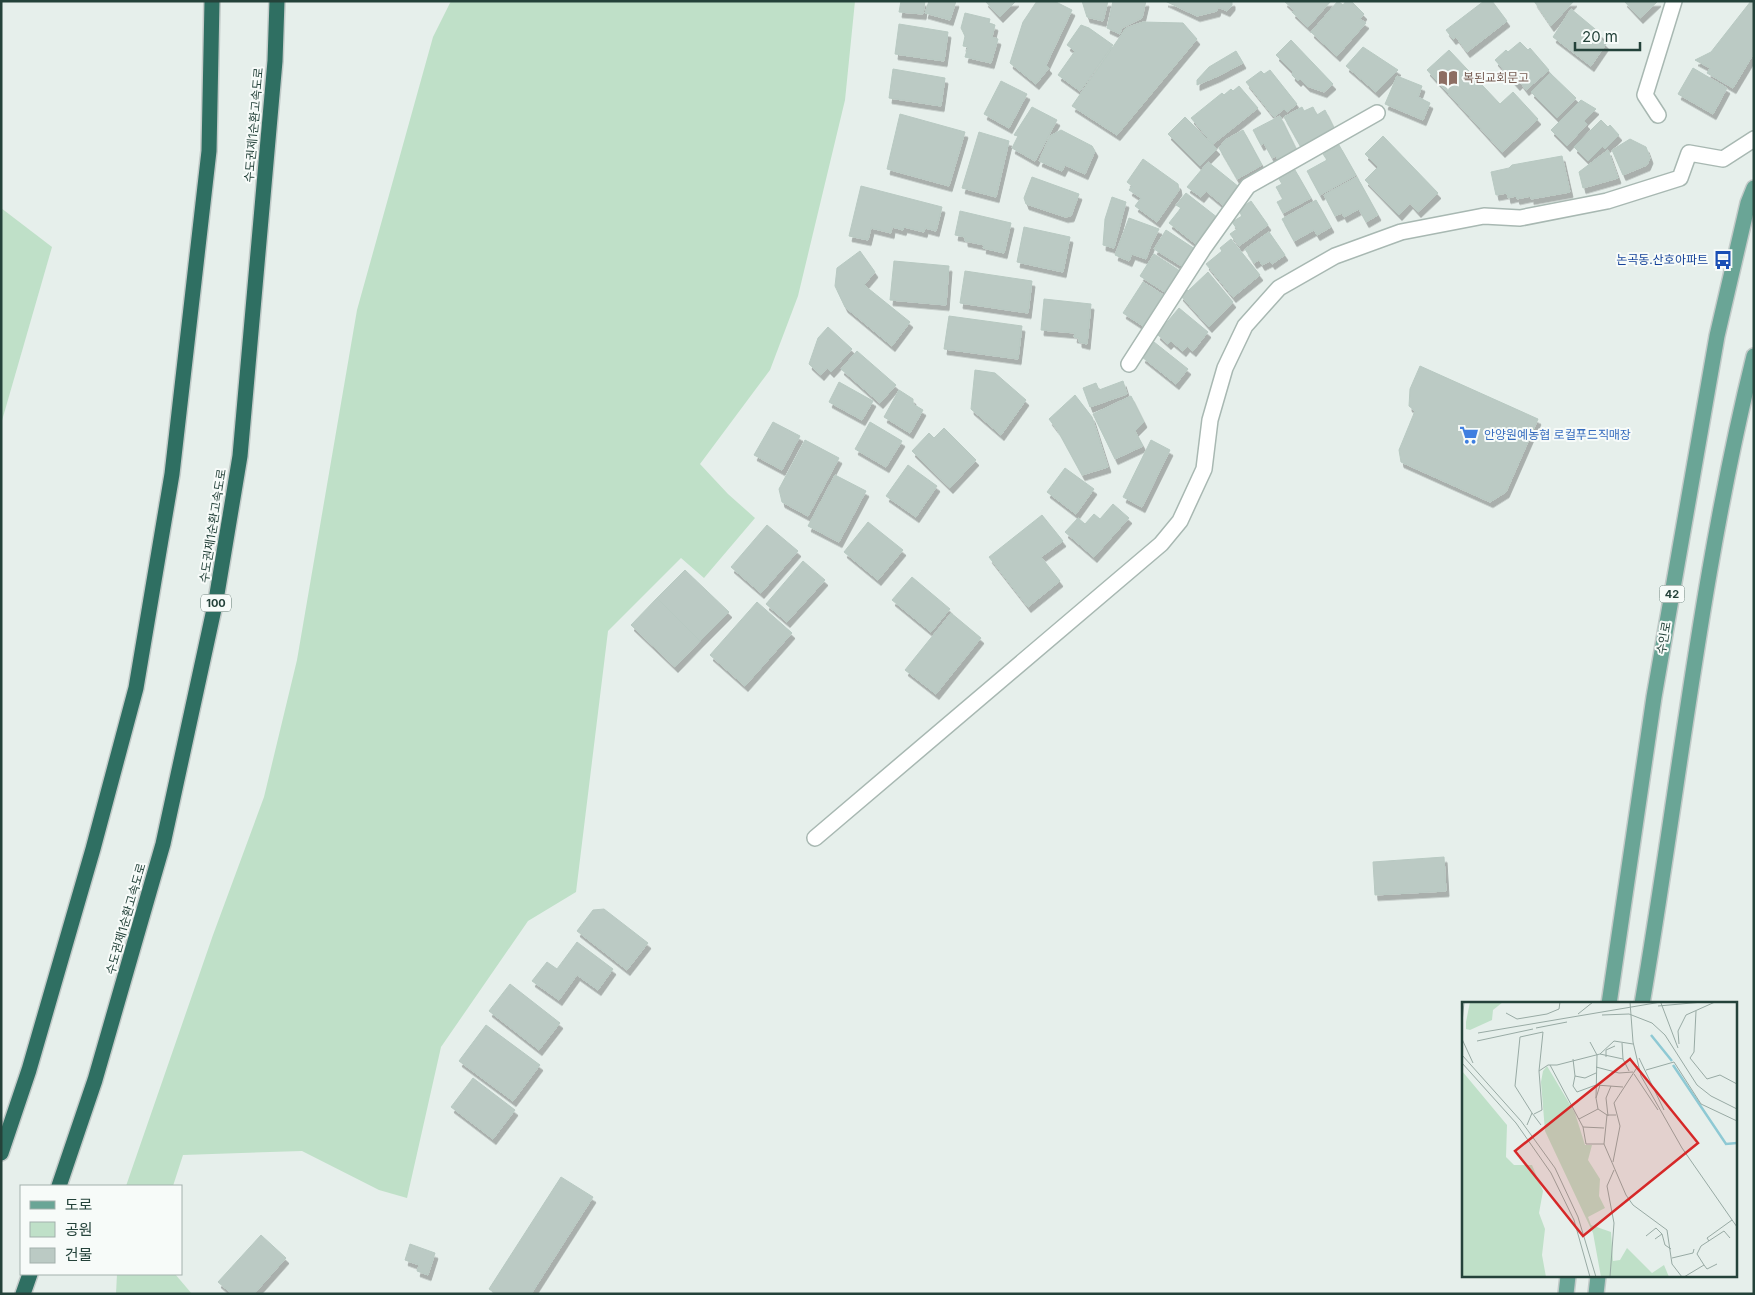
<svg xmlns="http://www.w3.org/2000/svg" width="1755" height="1295" font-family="Inter,'Noto Sans KR',sans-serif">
<defs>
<filter id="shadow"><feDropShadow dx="3" dy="5.5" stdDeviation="0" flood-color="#0004"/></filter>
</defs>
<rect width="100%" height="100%" fill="#e6efeb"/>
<g fill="#bfe0c8">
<path d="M451 1H855L845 100 798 296 770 370 700 464 728 494 755 518 704 578 681 558 608 631 576 892 528 921 441 1047 407 1198 379 1190 302 1151 183 1155 173 1186H126L213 935 264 797 297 660 357 310 433 37Z"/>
<path d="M1 208 52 247 1 424Z"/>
<path d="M117 1274H175L192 1294H116Z"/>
</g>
<g fill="#bbcac4" stroke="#b8c9c2" filter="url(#shadow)">
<path d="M901 1H925L923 14 899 12Z"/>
<path d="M929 1H956L950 20 925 13Z"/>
<path d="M985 1H1016L1000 17Z"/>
<path d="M1037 1H1054L1072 10 1046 65 1049 68 1036 84 1010 63 1023 22Z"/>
<path d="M1082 1H1108L1103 21 1087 17Z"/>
<path d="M1113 1H1146L1142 18 1122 28 1120 34 1107 28Z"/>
<path d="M1165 1H1232V5L1227 11 1218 7 1217 11 1197 16Z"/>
<path d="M1284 1H1331L1308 27 1292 12 1295 11Z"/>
<path d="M1338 1 1343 5 1346 1H1351L1364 14 1360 19 1366 23 1337 56 1311 32Z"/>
<path d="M1484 1H1492L1507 21 1467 52 1456 37 1453 39 1446 30Z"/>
<path d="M1534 1H1574L1551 26Z"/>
<path d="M1624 1H1658L1640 18Z"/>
<path d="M1751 1H1754V53L1733 88 1707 73 1710 68 1695 60 1711 52Z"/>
<path d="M1571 9 1601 34 1600 38 1606 44 1591 66 1553 37Z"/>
<path d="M965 13 990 19 989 23 995 25 992 37 998 39 991 63 965 57 968 47 963 46 965 36 961 28Z"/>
<path d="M1143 22 1183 23 1197 39 1117 135 1072 106 1126 28Z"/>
<path d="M899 24 948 32 944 61 895 54Z"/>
<path d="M1081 25 1089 28 1113 45 1080 91 1058 75 1075 51 1067 45Z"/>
<path d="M1291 40 1333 84 1324 92 1307 86 1300 79 1298 81 1292 75 1293 72 1276 55Z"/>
<path d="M1520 42 1528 50 1530 48 1549 70 1526 90 1520 82 1517 85 1495 60 1506 50 1508 52Z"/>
<path d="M1363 47 1398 70 1376 92 1346 66Z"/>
<path d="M1449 50 1500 104 1513 92 1538 119 1502 152 1427 70Z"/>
<path d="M1236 51 1243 63 1218 76 1197 85V80L1209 67Z"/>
<path d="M1693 68 1727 88 1713 114 1678 94Z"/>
<path d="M893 69 945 78 941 106 889 98Z"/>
<path d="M1270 70 1297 104 1287 112 1284 109 1274 117 1246 82 1261 71 1264 74Z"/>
<path d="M1550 73 1576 98 1557 118 1531 92Z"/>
<path d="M1397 76 1422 86 1418 97 1430 103 1423 120 1385 104Z"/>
<path d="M1001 81 1027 94 1009 128 984 114Z"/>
<path d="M1239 86 1258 108 1213 144 1191 118 1222 93 1224 95 1231 89 1233 91Z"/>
<path d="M1581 100 1596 109 1584 121 1587 124 1567 146 1551 130Z"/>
<path d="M1032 107 1057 120 1035 161 1012 148 1018 136 1014 135Z"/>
<path d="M1302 107 1304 111 1313 107 1317 115 1325 110 1336 132 1302 149 1284 117Z"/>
<path d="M900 114 965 132 949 186 887 169Z"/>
<path d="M1280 116 1298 153 1279 162 1276 156 1272 158 1264 143 1261 145 1253 130Z"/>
<path d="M1185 117 1217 149 1200 166 1168 134Z"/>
<path d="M1601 120 1608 127 1610 125 1619 135 1605 149 1603 146 1588 161 1574 147Z"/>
<path d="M1061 130 1092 146 1095 151 1085 174 1065 165 1062 171 1039 161 1050 136Z"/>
<path d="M1243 130 1262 165 1237 179 1219 148 1225 140Z"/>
<path d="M979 132 1009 141 996 197 962 188Z"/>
<path d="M1383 136 1438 193 1418 212 1410 203 1399 215 1365 180 1378 167 1365 154Z"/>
<path d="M1630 139 1646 147 1650 158 1647 165 1623 175 1612 150Z"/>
<path d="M1339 145 1356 175 1320 195 1307 171 1327 160 1323 154Z"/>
<path d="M1608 150 1618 178 1583 188 1579 172Z"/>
<path d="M1562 156 1570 192 1531 199V196L1517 199 1516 196 1508 198 1507 193 1496 195 1491 172 1509 168 1512 165Z"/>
<path d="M1143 159 1178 184 1179 190 1157 222 1135 206 1141 198 1129 190 1132 186 1127 182Z"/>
<path d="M1208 162 1239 187 1224 206 1206 191 1201 197 1187 187Z"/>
<path d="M1295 170 1311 198 1283 213 1277 202 1283 199 1276 187 1282 184 1279 179Z"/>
<path d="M1032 177 1079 194 1071 216 1065 217 1026 204 1024 198Z"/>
<path d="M1357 177 1378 215 1366 222 1359 209 1344 217 1342 213 1335 216 1324 195Z"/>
<path d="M861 186 942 207 936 231 925 228 924 232 904 227 903 230 892 227 891 233 871 228 868 240 849 236Z"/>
<path d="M1186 193 1218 218 1197 245 1169 223 1181 208 1176 205Z"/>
<path d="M1112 197 1126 202 1114 248 1103 245 1105 219Z"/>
<path d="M1316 200 1331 227 1317 235 1314 230 1294 241 1282 219Z"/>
<path d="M1251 201 1268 225 1239 246 1230 234 1237 229 1232 222 1242 216 1238 210Z"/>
<path d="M960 211 1011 223 1004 253 983 248 984 245 965 241V237L955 235Z"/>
<path d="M1129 218 1159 229 1151 245 1146 259 1132 254 1129 261 1115 255Z"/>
<path d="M1024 227 1070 237 1063 272 1017 262Z"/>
<path d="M1166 230 1195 249 1183 267 1154 249Z"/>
<path d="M1269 232 1285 255 1272 264 1270 261 1262 265 1259 260 1254 263 1245 249Z"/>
<path d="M1231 239 1260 275 1233 297 1206 264 1222 251 1220 248Z"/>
<path d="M860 251 875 272 864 285 910 322 892 346 845 307 835 286 837 268Z"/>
<path d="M1154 254 1183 273 1169 295 1140 276Z"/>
<path d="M894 261 949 266 946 305 890 300Z"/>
<path d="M965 271 1032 281 1028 313 960 303Z"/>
<path d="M1208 272 1233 302 1209 327 1180 295 1186 289 1188 291Z"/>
<path d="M1143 282 1165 296 1146 328 1123 313Z"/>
<path d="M1044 299 1091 304 1087 344 1079 342V338L1074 337 1075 333 1041 330Z"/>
<path d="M1179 308 1208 332 1193 351 1187 346 1183 351 1171 341 1168 344 1157 334Z"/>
<path d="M949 316 1022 326 1018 359 944 349Z"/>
<path d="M828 327 852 349 831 372 827 368 821 375 809 364 818 338Z"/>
<path d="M1154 342 1188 369 1176 384 1142 357Z"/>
<path d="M857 351 896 385 880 403 841 369Z"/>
<path d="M1420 366 1538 419 1506 492 1490 502 1401 462 1399 450 1415 411 1409 406 1410 389Z"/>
<path d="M975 370 995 373 1026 400 1001 435 971 409Z"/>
<path d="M1123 381 1127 394 1090 407 1083 388 1096 383 1099 390Z"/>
<path d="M839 382 873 401 862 420 829 402Z"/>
<path d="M899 390 913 399V404L923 410 910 433 884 417Z"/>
<path d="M1075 395 1092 417 1108 467 1082 475 1058 431 1049 419Z"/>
<path d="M1131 396 1144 422 1135 431 1143 446 1115 459 1093 414Z"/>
<path d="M773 422 800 436 782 470 754 455Z"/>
<path d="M870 422 902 441 886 467 855 449Z"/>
<path d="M944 428 976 460 950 488 912 451 929 433 934 438Z"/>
<path d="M805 440 839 458 808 516 782 502 779 489Z"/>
<path d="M1151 440 1170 450 1142 507 1123 497Z"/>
<path d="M908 465 937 486 916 517 886 496Z"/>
<path d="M1065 468 1094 489 1076 514 1047 492Z"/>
<path d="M835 475 866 491 839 542 808 526Z"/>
<path d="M1113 504 1129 518 1094 557 1065 532 1078 518 1085 524 1094 514 1100 519Z"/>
<path d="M1042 515 1063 541 1041 557 1060 581 1028 607 989 557Z"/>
<path d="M868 522 903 550 878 580 844 552Z"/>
<path d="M767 525 798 551 761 593 731 567Z"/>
<path d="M803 561 825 580 787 622 766 604Z"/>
<path d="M685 570 729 612 700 641 657 598Z"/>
<path d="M912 577 950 609 931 632 892 600Z"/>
<path d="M657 598 700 641 675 667 631 625Z"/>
<path d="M757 602 792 633 745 686 710 655Z"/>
<path d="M951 613 981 638 936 694 905 670Z"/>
<path d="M1444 857 1446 891 1375 895 1373 862Z"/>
<path d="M604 909 648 943 627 970 577 931 593 910Z"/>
<path d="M577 942 613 969 598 990 577 975 559 1000 532 981 547 962 557 969Z"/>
<path d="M510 984 560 1023 539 1050 489 1011Z"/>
<path d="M486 1025 540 1065 513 1101 459 1061Z"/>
<path d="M473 1078 515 1110 493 1139 451 1107Z"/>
<path d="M561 1177 593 1197 531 1294H496L489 1289Z"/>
<path d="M261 1235 286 1258 254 1294H232L218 1282Z"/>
<path d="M410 1244 435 1253 428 1275 417 1271 419 1265 405 1260Z"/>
</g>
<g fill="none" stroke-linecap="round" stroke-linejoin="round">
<g stroke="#a8b8b2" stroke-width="18">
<g id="street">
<path d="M1658 115 1645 95 1674 1"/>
<path d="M1129 364 1203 249 1248 186 1377 113"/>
<path d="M815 838 1161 544 1180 521 1204 469 1210 420 1225 368 1245 326 1279 288 1335 256 1401 232 1484 216 1520 218 1607 201 1680 178 1689 153 1723 159 1754 139"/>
</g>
</g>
<g stroke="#c2cac8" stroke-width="18">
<g id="primary">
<path d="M1609 1004 1654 697 1717 336 1748 203 1754 188"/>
<path d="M1642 1004C1679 788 1701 569 1754 356"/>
<path d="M1566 1294 1568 1276"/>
<path d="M1596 1294 1598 1276"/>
</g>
</g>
<g stroke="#c2cac8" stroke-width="18">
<g id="highway">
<path d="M1 1153 29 1070 93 849 136 688 172 474 209 151 212 1"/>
<path d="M59 1186 95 1080 163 844 216 600 240 456 275 61 277 1"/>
<path d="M23 1294 30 1274"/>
</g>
</g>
<use href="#street" stroke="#fff" stroke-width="15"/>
<use href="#primary" stroke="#6aa596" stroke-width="15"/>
<use href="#highway" stroke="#2f6f62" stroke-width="15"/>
</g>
<defs>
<g id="library-bare" transform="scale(1.5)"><path d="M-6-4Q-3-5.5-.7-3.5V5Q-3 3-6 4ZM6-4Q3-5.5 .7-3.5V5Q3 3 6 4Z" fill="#8d6e63" stroke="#f7fbf9" stroke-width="2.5" paint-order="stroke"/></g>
<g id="bus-bare" transform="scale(1.5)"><path d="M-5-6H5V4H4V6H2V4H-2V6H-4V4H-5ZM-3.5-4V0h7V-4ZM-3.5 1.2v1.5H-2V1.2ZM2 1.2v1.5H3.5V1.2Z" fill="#1a4fb4" stroke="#f7fbf9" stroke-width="2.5" paint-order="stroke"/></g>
<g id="supermarket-bare" transform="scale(1.5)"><path d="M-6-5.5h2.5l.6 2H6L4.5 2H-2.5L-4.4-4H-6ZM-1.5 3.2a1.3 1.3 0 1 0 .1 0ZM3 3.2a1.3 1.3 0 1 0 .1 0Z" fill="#3f7fe0" stroke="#f7fbf9" stroke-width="2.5" paint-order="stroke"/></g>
</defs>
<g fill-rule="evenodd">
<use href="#library-bare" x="1448" y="78"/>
<use href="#bus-bare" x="1723" y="260"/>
<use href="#supermarket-bare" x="1469" y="435"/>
</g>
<g text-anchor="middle" stroke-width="4" stroke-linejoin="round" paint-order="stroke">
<g fill="#f7fbf9" stroke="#637a73" stroke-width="1">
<rect x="1659.5" y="585.5" width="25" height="17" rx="4"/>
<rect x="201" y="594.5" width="30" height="17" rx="4"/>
</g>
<g font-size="11" font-weight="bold" fill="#24423a">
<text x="1672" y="598">42</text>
<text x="216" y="607">100</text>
</g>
<g font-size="12" fill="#785e54" stroke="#f7fbf9" text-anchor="start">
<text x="1463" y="82">복된교회문고</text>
</g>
<g font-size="12" fill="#24423a" stroke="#f7fbf9">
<text transform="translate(254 125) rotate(-85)" y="4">수도권제1순환고속도로</text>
<text transform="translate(213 526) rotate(-81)" y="4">수도권제1순환고속도로</text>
<text transform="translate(1664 638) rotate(-80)" y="4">수인로</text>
<text transform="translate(126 919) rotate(-74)" y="4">수도권제1순환고속도로</text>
</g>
<g font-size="12" fill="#164399" stroke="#f7fbf9" text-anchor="end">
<text x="1708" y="264">논곡동.산호아파트</text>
</g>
<g font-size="12" fill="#366cbe" stroke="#f7fbf9" text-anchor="start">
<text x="1484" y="439">안양원예농협 로컬푸드직매장</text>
</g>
</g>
<g transform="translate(1462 1002)">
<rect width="275" height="275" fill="#e6efeb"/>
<path d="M8 0H41L31 8 30 18 8 28 4 27V20ZM85 64 113 111 123 143H130L126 158 138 177 137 194 143 206 126 215 129 223 149 230 151 259 158 258 165 246 190 271 202 263 207 275H139L131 231 83 129 79 80 81 69ZM0 69 45 123 44 155 52 163H70L81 189 77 211 83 227 80 253 84 275H0Z" fill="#bfe0c8"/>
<path fill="none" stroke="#8ec9d4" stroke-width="2.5" d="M189 33 210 59M211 63 264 142 275 141"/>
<path fill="none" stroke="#98aaa4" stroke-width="1" d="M168 0 171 40 179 74 220 146 275 225M199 1 216 46M196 4 241 0M234 9 232 50 228 56 245 77 258 73 275 82M44 11 55 17 85 12 97 7 98 0M116 12 131 0M140 13 167 12 190 21 203 33 235 83 249 94 275 107M0 21 2 0M74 26 105 20M16 31 199 0M0 37 11 61M15 39 71 27M128 40 135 53 134 96M160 41 161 57 167 69M217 42 216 29 224 13 253 0M138 52 161 57M0 53 59 119 93 166 116 215 134 275M144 55V48L153 44M177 56 202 108M111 57 113 74 123 76 134 71M0 61 54 121 89 171 112 218 128 275M88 63 121 125 124 142H142M134 65 157 71 171 70M184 68 212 60 239 102 275 119M172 72 196 108M113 74 111 84 115 90 134 83 161 85M138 83 134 96 136 107 145 113H154M70 111 53 84 58 35 81 30 77 69 86 63H95L138 52 152 39 171 42M72 112 80 108 77 69M145 113 142 142 164 193 171 203 205 228 210 262 220 275M146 114 144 96 149 84M117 117 136 107M65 123 70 111 79 123M121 125 142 126M151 160 158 124 152 101 176 64M184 234 194 226 200 232M193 237 200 232 203 243 209 247M247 239 245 236 270 218M210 256 231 251 232 247M242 263 245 267 255 262M148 275 152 221 145 184 152 168M222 275 242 263 235 252 239 244 262 229 268 236"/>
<path fill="#d62828" fill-opacity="0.15" stroke="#d62828" stroke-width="2.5" d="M168 57 236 141 121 234 53 149Z"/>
<rect width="275" height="275" fill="none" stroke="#24423a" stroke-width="2.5"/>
</g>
<rect width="1755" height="1295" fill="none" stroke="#24423a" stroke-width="5"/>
<rect x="20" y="1185" width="162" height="90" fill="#f7fbf9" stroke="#a3b1ad"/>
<rect x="30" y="1201" width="25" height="8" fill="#6aa596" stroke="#a3b1ad"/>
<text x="65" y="1210" font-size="15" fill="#24423a">도로</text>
<rect x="30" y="1222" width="25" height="15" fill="#bfe0c8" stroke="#a3b1ad"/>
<text x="65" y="1235" font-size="15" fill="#24423a">공원</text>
<rect x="30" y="1248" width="25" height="15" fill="#bbcac4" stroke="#a3b1ad"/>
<text x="65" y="1260" font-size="15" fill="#24423a">건물</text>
<path d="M1575 42v8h65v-8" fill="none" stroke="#24423a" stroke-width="2.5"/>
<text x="1582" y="42" font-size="15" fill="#24423a" stroke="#f7fbf9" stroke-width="4" paint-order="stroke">20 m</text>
</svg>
